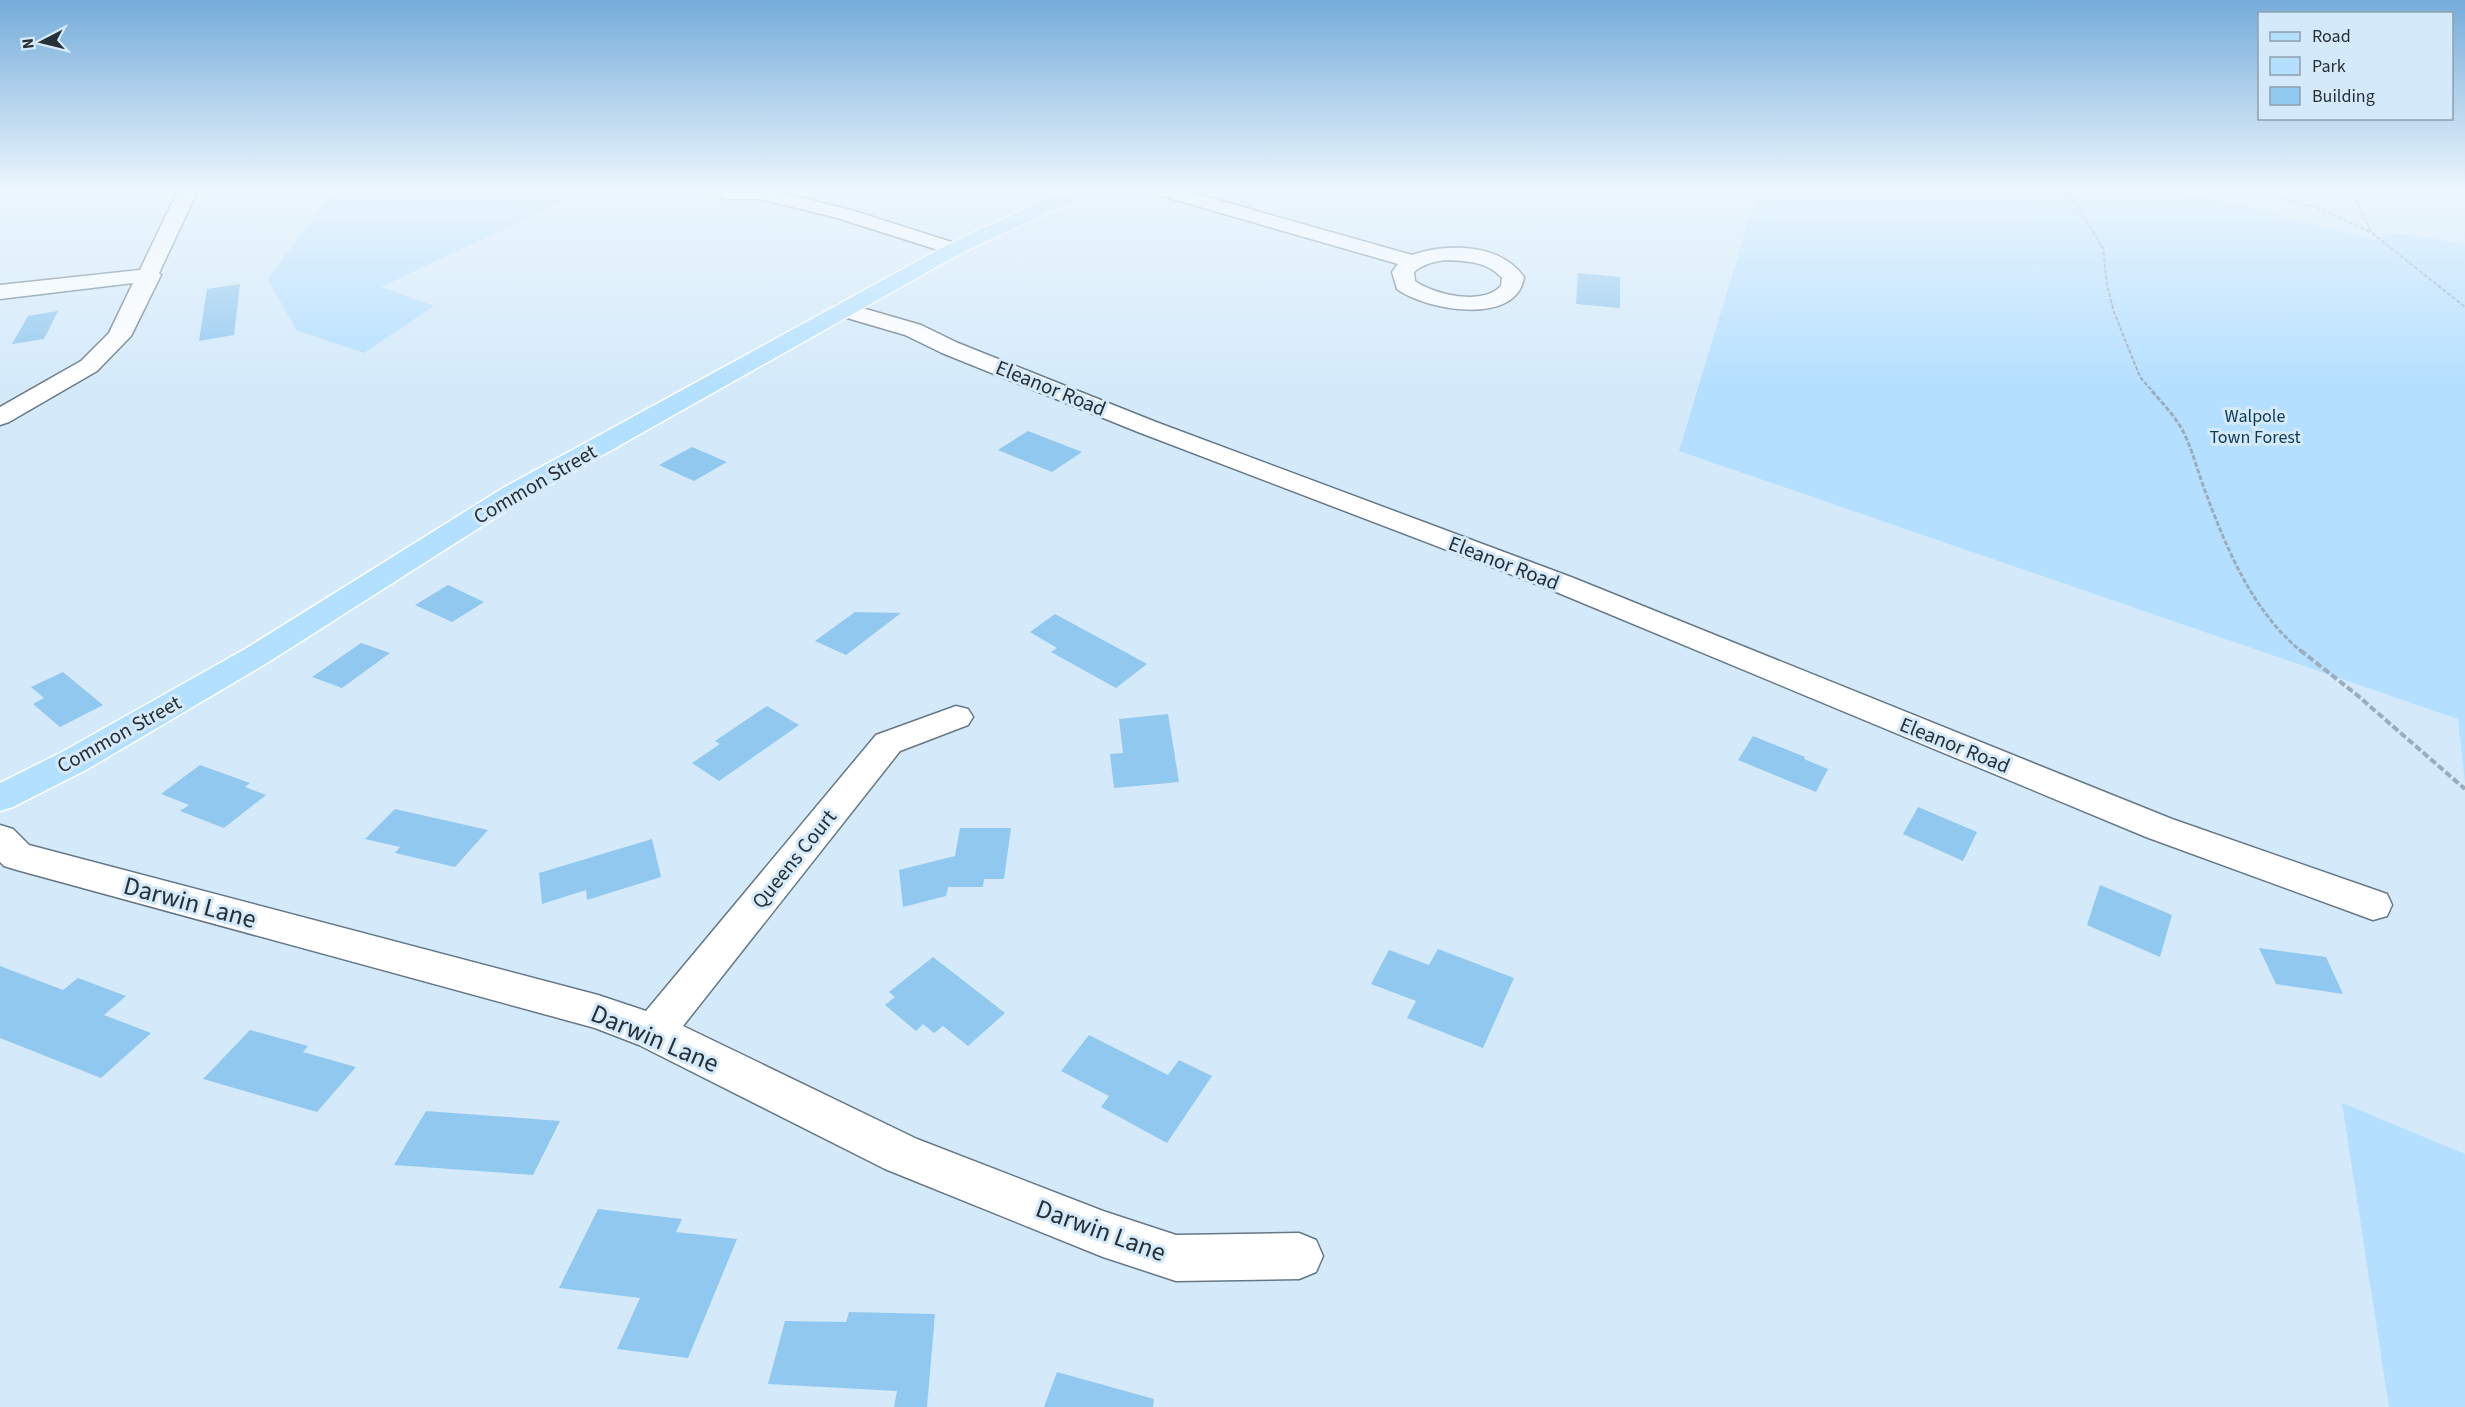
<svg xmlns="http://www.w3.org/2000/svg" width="2465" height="1407" font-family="'Source Sans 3',sans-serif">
<rect width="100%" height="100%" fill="#d4eafa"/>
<g fill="#b4dfff">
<path d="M331 190H586L381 287 434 306 364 353 296 330 268 279 327 200Z"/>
<path d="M1758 190H2165L2202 196 2375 240 2394 233 2465 244V783L2458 719 1679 451Z"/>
<path d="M2342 1103 2465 1154V1407H2389Z"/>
</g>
<g fill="#91c8ef">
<path d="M1578 273 1620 277V308L1576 304Z"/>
<path d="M240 284 234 335 199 341 207 289Z"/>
<path d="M58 311 44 339 12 344 28 316Z"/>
<path d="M1028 431 1082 452 1052 472 998 450Z"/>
<path d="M692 447 727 462 694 481 659 465Z"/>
<path d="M448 585 484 602 452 622 415 605Z"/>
<path d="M855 612 901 613 846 655 815 641Z"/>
<path d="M1055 614 1147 664 1116 688 1051 652 1057 648 1030 632Z"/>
<path d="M361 643 390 653 342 688 312 677Z"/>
<path d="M63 672 103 705 60 727 33 704 44 698 31 687Z"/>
<path d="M767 706 799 725 719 781 692 763 720 744 715 741Z"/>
<path d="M1168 714 1179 782 1114 788 1110 754 1123 753 1119 719Z"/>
<path d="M1753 736 1805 757 1804 759 1828 769 1816 792 1738 760Z"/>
<path d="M200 765 250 783 245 787 266 795 224 828 180 811 189 805 161 794Z"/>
<path d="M1918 807 1977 832 1963 861 1903 834Z"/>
<path d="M395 809 488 830 455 867 395 853 400 847 365 839Z"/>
<path d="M960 828H1011L1004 879H984L983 887H948L946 896 903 907 899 870 955 856Z"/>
<path d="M652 839 661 877 587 900 586 890 542 904 539 873Z"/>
<path d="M2100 885 2172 915 2160 957 2087 925Z"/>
<path d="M2259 948 2326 957 2343 994 2276 984Z"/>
<path d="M1438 949 1514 978 1483 1048 1407 1018 1416 1001 1371 984 1389 950 1429 965Z"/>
<path d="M933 957 1005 1013 968 1046 943 1026 934 1033 923 1024 916 1031 885 1005 895 997 889 992Z"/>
<path d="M0 966 63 990 78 978 126 996 104 1015 151 1033 101 1078 0 1038Z"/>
<path d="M250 1030 308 1046 303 1052 356 1067 317 1112 203 1079Z"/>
<path d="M1089 1035 1168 1075 1179 1060 1212 1076 1167 1143 1101 1107 1109 1096 1061 1071Z"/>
<path d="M426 1111 560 1121 533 1175 394 1165Z"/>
<path d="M598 1209 682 1219 676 1232 737 1239 688 1358 617 1349 640 1298 559 1288Z"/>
<path d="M849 1312 935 1314 927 1407H894L897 1391 768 1384 785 1321 846 1322Z"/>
<path d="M1057 1372 1154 1399 1153 1407H1044Z"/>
</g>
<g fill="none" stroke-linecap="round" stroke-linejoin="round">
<g stroke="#647886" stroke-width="3">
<g id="minor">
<path d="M178 190H198L159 273 161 275 131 336 97 371 9 422 0 425V407L81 361 109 333 133 283 0 299V285L140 270Z"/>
<path d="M771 190 851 210 961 245 964 249 961 253 954 255 837 218 760 199H723L720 195 727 190Z"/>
<path d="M1152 190H1183L1412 255C1447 243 1500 243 1524 277 1517 327 1425 310 1397 289L1392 272 1398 264 1155 194ZM1445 260C1466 261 1487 261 1502 278L1501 286C1482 306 1435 295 1415 281L1414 272C1423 264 1433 262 1445 260Z"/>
<path d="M845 303 921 325 958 343 1156 422 1571 577 2172 819 2387 894 2392 905 2387 916 2373 920 2146 837 1549 589 1138 432 942 353 905 335 837 315 834 310 837 305Z"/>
<path d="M956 706 968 709 973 717 968 725 900 751 683 1026 917 1139 1103 1211 1176 1235 1299 1233 1316 1240 1323 1256 1316 1272 1299 1279 1176 1281 1103 1257 885 1169 639 1045 595 1028 17 870 4 866 0 862V825L13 829 29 845 598 995 646 1011 876 735Z"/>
</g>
</g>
<g stroke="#fff" stroke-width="3">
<path id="major" d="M1065 190H1091L1088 194 961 253 523 500 267 663 86 770 13 807 0 811V783L62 752 245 649 503 488 947 245Z"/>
</g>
<g stroke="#9badba" stroke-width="2" stroke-dasharray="4 2" stroke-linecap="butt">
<path d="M2067 190 2103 248 2107 285 2114 312 2140 377 2154 393"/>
<path d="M2253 190 2318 208 2370 232"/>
<path d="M2351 190 2372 233 2465 307"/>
</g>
<path stroke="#9badba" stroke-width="3" stroke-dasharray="5 2" stroke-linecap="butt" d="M2152 391C2163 404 2175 416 2183 431 2192 449 2197 469 2204 488 2226 547 2251 610 2302 652"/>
<path stroke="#9badba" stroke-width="4" stroke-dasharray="7 3" stroke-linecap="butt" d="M2300 650 2357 695 2465 789"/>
<use href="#minor" fill="#fff" fill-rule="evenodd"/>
<use href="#major" fill="#b3e0fe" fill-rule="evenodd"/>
</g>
<linearGradient id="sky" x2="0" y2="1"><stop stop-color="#75acda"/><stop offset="0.49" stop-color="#ecf6fd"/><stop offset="1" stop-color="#ecf6fd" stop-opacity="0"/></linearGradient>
<rect width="2465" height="387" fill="url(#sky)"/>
<g text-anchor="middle" stroke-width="6" stroke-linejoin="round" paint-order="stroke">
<g font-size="18" fill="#103b56" stroke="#d4eafa">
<text x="2255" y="422">Walpole<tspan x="2255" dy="21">Town Forest</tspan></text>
</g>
<g font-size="21" fill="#273036" stroke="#d4eafa">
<text transform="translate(1051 388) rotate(22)" y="7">Eleanor Road</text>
<text transform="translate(535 484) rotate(-30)" y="7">Common Street</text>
<text transform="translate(1504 563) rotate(21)" y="7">Eleanor Road</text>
<text transform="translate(119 734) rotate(-29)" y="7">Common Street</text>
<text transform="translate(1955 745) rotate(22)" y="7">Eleanor Road</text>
<text transform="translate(794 859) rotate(-51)" y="7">Queens Court</text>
</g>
<g font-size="26" fill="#273036" stroke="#d4eafa">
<text transform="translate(190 902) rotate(15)" y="9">Darwin Lane</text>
<text transform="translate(655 1038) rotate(23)" y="9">Darwin Lane</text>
<text transform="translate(1101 1230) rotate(20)" y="9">Darwin Lane</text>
</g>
</g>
<rect x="2258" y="12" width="195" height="108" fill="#d4eafa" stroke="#8fa0ac" stroke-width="1.5"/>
<rect x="2270" y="32" width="30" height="9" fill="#b3e0fe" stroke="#8fa0ac" stroke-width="1.5"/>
<text x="2312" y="42" font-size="18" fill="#273036">Road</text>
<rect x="2270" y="57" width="30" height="18" fill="#b4dfff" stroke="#8fa0ac" stroke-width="1.5"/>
<text x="2312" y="72" font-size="18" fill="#273036">Park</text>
<rect x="2270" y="87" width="30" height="18" fill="#91c8ef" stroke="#8fa0ac" stroke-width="1.5"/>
<text x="2312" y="102" font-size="18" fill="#273036">Building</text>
<g transform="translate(42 42) rotate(263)" stroke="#d4eafa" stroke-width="4.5" paint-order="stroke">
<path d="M0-4.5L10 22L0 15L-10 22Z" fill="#273036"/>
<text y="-9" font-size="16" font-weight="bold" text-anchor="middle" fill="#273036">N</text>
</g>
</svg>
